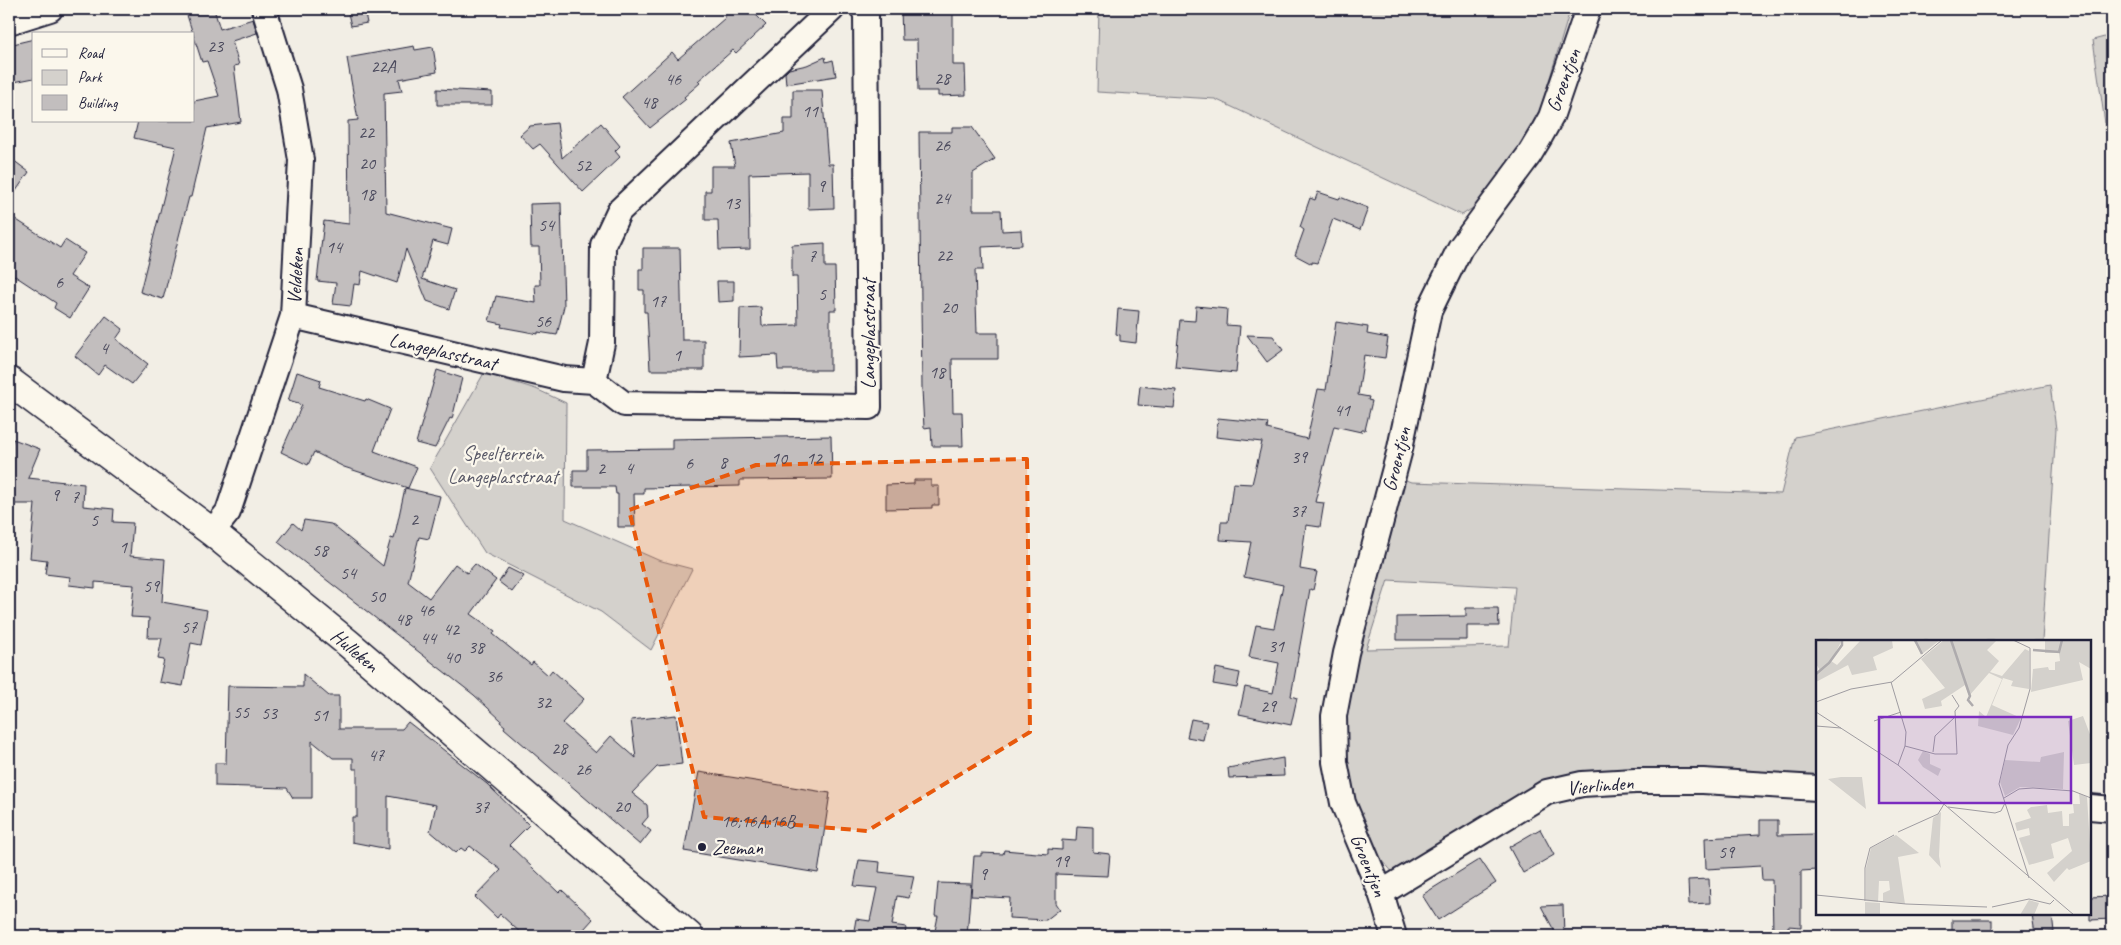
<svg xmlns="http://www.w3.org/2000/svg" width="2121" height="945" font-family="Caveat,sans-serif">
<rect width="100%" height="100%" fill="#f2eee5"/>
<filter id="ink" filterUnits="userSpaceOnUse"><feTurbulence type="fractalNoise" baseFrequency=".02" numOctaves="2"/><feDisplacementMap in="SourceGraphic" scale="10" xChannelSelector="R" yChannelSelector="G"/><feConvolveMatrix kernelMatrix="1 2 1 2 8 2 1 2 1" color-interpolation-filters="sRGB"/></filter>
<g filter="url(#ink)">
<g fill="#d4d1cc" stroke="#7b7a84" fill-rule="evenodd">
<path d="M1099 9H1558L1569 14 1535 127 1482 202 1462 215 1215 99 1097 92Z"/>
<path d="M2112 35V172L2093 40Z"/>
<path d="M484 373 536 389 566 403 565 519 658 560 692 569 651 650 601 612 485 553 430 468Z"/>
<path d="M2050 385 2056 429 2042 641H1817V775L1676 769 1608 771 1563 776 1529 791 1395 875 1382 860 1364 829 1349 789 1344 763 1345 685 1403 479 1411 482 1781 494 1795 437ZM1388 580 1515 587 1509 646 1366 649Z"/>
</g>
<g fill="#c2bebe" stroke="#22223b">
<path d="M185 9H214L220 29 253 19 257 33 232 41 239 65 234 66 241 122 207 128 191 197H189L163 299 140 292 176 147 134 138 138 121H194V101L219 96 207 61 202 62Z"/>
<path d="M347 9H364L367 23 351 26Z"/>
<path d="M725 9H750L766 25 736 53 733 50 698 81 700 83 684 97 686 99 650 128 622 97 672 52 678 59 725 18Z"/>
<path d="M901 9H953V65H965L966 95 938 96V91H918L917 40H902Z"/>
<path d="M34 39V78L9 83V45Z"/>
<path d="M414 46 415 50 433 47 437 72 399 79 402 91 384 93 386 212 452 229 448 245 433 241 422 279 455 290 449 309 427 301 406 249 397 283 362 271 360 285 354 284 351 306 333 304 336 283 317 281 324 221 349 224 348 121 358 120 347 58Z"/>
<path d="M825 57 826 62 833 60 836 76 786 84 785 73 789 69 807 65Z"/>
<path d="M437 89 492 92V105H437Z"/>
<path d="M793 90H822L828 164H833L834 208 808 209V172L749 174 750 249 719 250 718 220H705V191H711V166H735L731 143 784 133V119H793Z"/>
<path d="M557 123 562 158 601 123 620 146 615 151 620 157 583 192 540 144 533 149 520 135 530 126Z"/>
<path d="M952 127H972L995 159 973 173V210H1001L1002 231 1021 230 1022 245 982 247 983 270H975L977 333H998V359H952L953 412H962L963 446H932L931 427 924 428 922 389 919 132H952Z"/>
<path d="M9 157 29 172 9 201Z"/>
<path d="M1318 192 1339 199 1340 197 1368 208 1360 230 1333 219 1317 263 1312 262V264L1295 255 1304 230 1300 227 1310 198 1315 200Z"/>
<path d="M561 203 564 306 557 335 538 332V334L523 331 501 327 502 324 489 321 496 296 536 303 535 285H540L539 247H531L530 204Z"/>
<path d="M9 215 60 248 65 240 85 253 70 276 89 288 70 318 54 308 56 303 9 272Z"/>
<path d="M825 243V267H835L836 310H830V370H778L777 355 739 357 740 308 761 307 762 326 798 325 797 277H792V245Z"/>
<path d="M643 248H680L682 340H704V370H650L647 312H644V290H639V269H643Z"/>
<path d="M717 281H734V301L718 302Z"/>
<path d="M1196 306 1227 309 1226 325 1240 326 1236 373 1175 367 1180 320 1195 321Z"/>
<path d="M1118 309 1139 311 1136 343 1120 341V335L1116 334Z"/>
<path d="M106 316 123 329 116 339 148 364 132 384 105 365 98 375 75 356Z"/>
<path d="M1336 322 1368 327 1367 334 1388 338 1385 358 1364 355 1358 395 1369 397 1368 400 1372 401 1365 430H1362L1361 432 1334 426 1315 502 1324 503 1320 527 1306 525 1300 569 1317 572 1313 590 1310 589 1291 696 1297 698 1291 725 1239 714 1245 687 1273 693 1279 663 1249 657 1256 625 1274 628 1283 585 1244 577 1251 542 1220 540 1221 522H1228L1233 483 1252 484 1262 442 1216 437 1218 418 1268 423 1267 429 1307 439 1318 389 1326 390Z"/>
<path d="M1247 335 1273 336 1283 350 1267 362Z"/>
<path d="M437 370 462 378 452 419 450 418 435 448 416 443Z"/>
<path d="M297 372 321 380 319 387 365 401 366 399 390 409 374 451 417 467 408 488 344 467 314 452 308 465 281 452 302 405 288 401Z"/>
<path d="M1140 386 1176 390 1174 408 1138 405Z"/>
<path d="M831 436 832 479 740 480V486L644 488V494H634L635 527H618V494H616L615 487H573V470H587V450L672 449V439Z"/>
<path d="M13 439 40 449 28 478 84 484 83 506 114 509 113 522 133 523 130 556 165 559 162 602 207 610 201 645 191 643 183 686 159 682 164 660 158 659 162 638H148L149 618 131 617 134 585 95 582V588L69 585 70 577 45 574 47 560 30 558 35 504H9V451Z"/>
<path d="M914 480H931V486H939V505H932V508L886 509V485L914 484Z"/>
<path d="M405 488 440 496 429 539 419 537 408 582 429 598 455 564 467 573 475 564 496 580 471 614 495 631 493 634 531 665 533 662 548 675 552 670 584 699 562 723 596 753 611 736 636 758 631 720 676 715 682 764 657 767 632 793 647 805 648 817 642 824 651 831 640 845 504 728 505 726 500 722 501 720 474 695 278 542 293 523 301 530 304 520 331 524 383 566 391 538 394 539Z"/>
<path d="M508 568 524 576 512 592 499 582Z"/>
<path d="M1466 608H1498L1499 626H1467V640H1397V617L1466 616Z"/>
<path d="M1216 668 1240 673 1237 688 1213 684Z"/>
<path d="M303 674 329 696H339V729H402L408 722 487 784 529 825 509 845 559 893 562 890 593 919 584 929 591 936H524L500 914 497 918 475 897 501 870 470 846 465 851 461 848 456 853 430 831 436 805 388 796V849L352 842V817H357V769H353V758H333L312 741V798H293L287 788 215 786V763H226L228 686 303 687Z"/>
<path d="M1191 719 1207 722 1203 740 1187 737Z"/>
<path d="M1283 758 1284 776 1229 778 1228 768Z"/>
<path d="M699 772 830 793 818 873 684 851Z"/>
<path d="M1760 820H1778V835L1817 834V870L1801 871V927L1788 926V933L1773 934 1772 880H1762L1761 866 1706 869 1705 838 1760 835Z"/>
<path d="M1077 826 1093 827V852L1110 854 1108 876 1056 874V903L1060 909 1046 920 1009 918 1010 898 971 896 974 856H981V853L1003 854 1004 850 1048 854V849L1062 850V840L1076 841Z"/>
<path d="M1540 829 1554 855 1523 873 1509 847Z"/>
<path d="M1480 859 1496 883 1438 920 1422 895Z"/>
<path d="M859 860 880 862 879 872 914 876 909 898 897 896 892 925 906 927 905 936H853L856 919 870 921 877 888 854 886Z"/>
<path d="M1709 879 1710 903 1689 904 1688 880Z"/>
<path d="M938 883 971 884 967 936H934L938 916H935Z"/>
<path d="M2112 896V919L2090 920V897Z"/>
<path d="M1563 905 1564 936H1557L1541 906Z"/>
<path d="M2032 914H2052L2054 932 2035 934Z"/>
<rect x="1952" y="920" width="40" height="16"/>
</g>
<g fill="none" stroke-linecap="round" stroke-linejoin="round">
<g stroke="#22223b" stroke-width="28">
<g id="minor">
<path d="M9 22 50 9"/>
<path d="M293 316 564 379 594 381 624 404 869 407 866 13 863 9"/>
<path d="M594 381 602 343 603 245 619 211 832 9"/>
<path d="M212 532 228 512 293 316 301 160 289 89 264 9"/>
<path d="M2090 807 2112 809"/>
<path d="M1381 893 1547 792 1582 784 1635 781H1703L1817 788"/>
<path d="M1394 936 1381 893 1343 803 1335 762 1334 716 1346 653 1399 453 1429 311 1460 248 1529 155 1541 135 1551 117 1588 9"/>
</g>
</g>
<g stroke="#22223b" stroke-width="31">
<path id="major" d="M9 381 212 532 349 644 689 936"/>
</g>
<use href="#minor" stroke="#fbf7ec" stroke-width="24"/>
<use href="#major" stroke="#fbf7ec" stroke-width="28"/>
</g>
</g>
<path fill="#e8590c" fill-opacity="0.2" stroke="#e8590c" stroke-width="4" stroke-dasharray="10 6" stroke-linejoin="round" d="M1027 459 1030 732 867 831 704 817 629 510 756 465Z"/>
<circle fill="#22223b" stroke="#fbf7ec" stroke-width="2" cx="702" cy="847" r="5"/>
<g text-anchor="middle" stroke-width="4.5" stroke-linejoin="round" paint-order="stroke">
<g font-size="18" fill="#4a495c">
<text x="215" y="52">23</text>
<text x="383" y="72">22A</text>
<text x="942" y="84">28</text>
<text x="673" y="85">46</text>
<text x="649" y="108">48</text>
<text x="810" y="117">11</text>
<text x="366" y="138">22</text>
<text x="942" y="151">26</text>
<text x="367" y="169">20</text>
<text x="583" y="171">52</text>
<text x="821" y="192">9</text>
<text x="367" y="200">18</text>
<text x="942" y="204">24</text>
<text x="732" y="209">13</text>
<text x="546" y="231">54</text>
<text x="334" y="253">14</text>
<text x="944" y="261">22</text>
<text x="812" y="262">7</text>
<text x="59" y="288">6</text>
<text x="822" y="300">5</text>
<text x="658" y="307">17</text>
<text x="949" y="313">20</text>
<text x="543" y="327">56</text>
<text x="104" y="354">4</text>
<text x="677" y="361">1</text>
<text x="937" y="378">18</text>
<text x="1342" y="416">41</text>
<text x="1299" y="463">39</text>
<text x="779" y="464">10</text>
<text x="814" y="464">12</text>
<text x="723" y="468">8</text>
<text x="689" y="469">6</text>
<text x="601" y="474">2</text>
<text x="629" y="474">4</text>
<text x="55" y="501">9</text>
<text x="75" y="503">7</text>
<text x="1298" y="517">37</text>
<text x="414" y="525">2</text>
<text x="94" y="526">5</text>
<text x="123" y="553">1</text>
<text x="320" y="556">58</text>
<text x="348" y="579">54</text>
<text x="151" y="592">59</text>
<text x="377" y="602">50</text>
<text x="426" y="616">46</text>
<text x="403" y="625">48</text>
<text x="189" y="633">57</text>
<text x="451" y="635">42</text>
<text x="428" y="644">44</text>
<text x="1276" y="652">31</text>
<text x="476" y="653">38</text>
<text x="452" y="663">40</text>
<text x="494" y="682">36</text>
<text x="543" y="708">32</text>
<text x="1268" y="712">29</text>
<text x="241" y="718">55</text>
<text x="269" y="719">53</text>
<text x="320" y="721">51</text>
<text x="559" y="754">28</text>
<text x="376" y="761">47</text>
<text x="583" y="775">26</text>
<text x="622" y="812">20</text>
<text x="481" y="813">37</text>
<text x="758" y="827">16;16A;16B</text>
<text x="1726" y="858">59</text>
<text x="1061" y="867">19</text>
<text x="983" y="880">9</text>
</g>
<g font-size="20" fill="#22223b" stroke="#fbf7ec">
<text transform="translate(1563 80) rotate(-70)" y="7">Groentjen</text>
<text transform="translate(295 276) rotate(-87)" y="7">Veldeken</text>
<text transform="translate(868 334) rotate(-90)" y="7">Langeplasstraat</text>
<text transform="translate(443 351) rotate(13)" y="7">Langeplasstraat</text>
<text transform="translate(1396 459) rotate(-76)" y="7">Groentjen</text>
<text transform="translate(355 650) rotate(40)" y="7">Hulleken</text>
<text transform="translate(1600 785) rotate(-5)" y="7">Vierlinden</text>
<text transform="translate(1369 865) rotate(68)" y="7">Groentjen</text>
</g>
<g font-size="20" fill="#575766" stroke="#fbf7ec">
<text x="503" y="460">Speelterrein<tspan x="503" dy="23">Langeplasstraat</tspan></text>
</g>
<g font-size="20" fill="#22223b" stroke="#fbf7ec" text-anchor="start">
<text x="712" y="854">Zeeman</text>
</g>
</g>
<g transform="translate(1816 640)">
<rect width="275" height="275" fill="#f2eee5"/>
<path d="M0 0H26L15 21 21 25 45 0H76L77 8 57 17 61 30 36 35 32 25 0 42V35L4 30 0 24ZM97 0H124L106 14ZM128 0H181L171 10 183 21 174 32 186 36 209 9 213 11V49L195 46 197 41 187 38 176 65 205 78 197 95 162 86 163 71 170 77 186 39 173 33 153 56 149 45 125 61 126 66 109 69 106 59 129 48 105 19ZM229 0H275V29L263 22 267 40 215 52 217 29 232 27 233 30H239V22L244 21 243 13H229ZM267 76 275 97V123L258 125 252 81ZM107 111 114 114V124L125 129 122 136 107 127 102 120ZM248 112 247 149 204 147 189 156 184 142 189 120 224 122 225 117ZM25 137H46L50 169 12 139ZM263 153 271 157 275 221 253 230 251 228 238 242 231 233 256 211 252 198 235 204 238 218 213 225 203 198 214 195 213 188 201 191 199 183 215 178 211 170 215 167 231 165 232 173 246 171 247 186H253V174L258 173 257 164H264ZM125 172 123 216 125 228 113 215 117 178ZM80 195 103 213 82 217 89 264 67 261V253L74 250 73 241H63L62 262 50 261V228L55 208ZM213 260 223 263 218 275H204ZM49 262 64 263V275H49Z" fill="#d4d1cc"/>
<path fill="none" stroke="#aeabad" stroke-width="2.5" d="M99 0 106 14M135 0 154 56 152 60 157 66M217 10 243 12 246 0M0 34 13 23 26 5V0"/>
<path fill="none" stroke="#9f9ca1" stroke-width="1" d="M197 0 214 8M75 42 90 92 89 106 82 125M0 62 35 49 76 42 126 0M0 72 82 125 258 275M58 81 85 72M0 86 25 88M89 106 119 114H141L139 71 143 66 136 55M117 112 119 96 140 76M188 158 203 149 217 148 257 151 275 158M132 167 179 173 185 171 189 163M82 192 122 174 128 164M213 238 183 144 192 105 203 88 214 49V8M0 255 90 264 171 267M49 261V228L54 208 78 195M176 267 213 259 234 264 238 260"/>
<path fill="#7b2cbf" fill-opacity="0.15" stroke="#7b2cbf" stroke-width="2.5" d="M63 77H255V163H63Z"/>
<rect width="275" height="275" fill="none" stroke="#22223b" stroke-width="2.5"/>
</g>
<rect width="2121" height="945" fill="none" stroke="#fbf7ec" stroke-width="30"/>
<rect x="15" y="15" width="2091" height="915" fill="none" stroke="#22223b" stroke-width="2" filter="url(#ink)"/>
<rect x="32" y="32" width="162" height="90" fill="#fbf7ec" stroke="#a4a2a5"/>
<rect x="42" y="49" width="25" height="8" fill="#fbf7ec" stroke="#a4a2a5"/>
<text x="78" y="58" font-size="15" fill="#22223b">Road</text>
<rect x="42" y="70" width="25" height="15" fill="#d4d1cc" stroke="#a4a2a5"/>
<text x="78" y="82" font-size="15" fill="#22223b">Park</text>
<rect x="42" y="95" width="25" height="15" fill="#c2bebe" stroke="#a4a2a5"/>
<text x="78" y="108" font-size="15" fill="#22223b">Building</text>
</svg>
